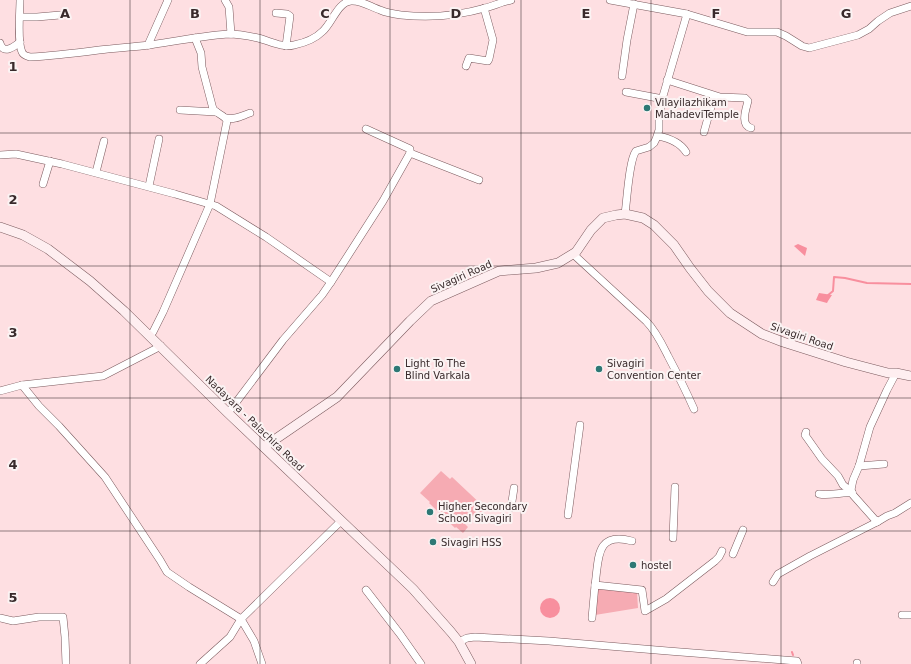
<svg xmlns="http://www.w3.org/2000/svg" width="911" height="664" font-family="'DejaVu Sans',sans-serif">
<rect width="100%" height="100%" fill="#fedfe2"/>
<g fill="#f6abb3">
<path d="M441 471 450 479 452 477 485 508 475 518 470 513 462 521 468 527 463 533 456 527 455 528 429 503 430 502 420 493Z"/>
<path d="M597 588 637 592 638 608 595 615Z"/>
</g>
<g fill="#f88f9e">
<path d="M798 244 807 248 805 256 794 246Z"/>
<path d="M819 293 832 295 828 301 827 303 816 300Z"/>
<circle cx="550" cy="608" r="10"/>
</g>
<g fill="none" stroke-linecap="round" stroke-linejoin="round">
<g stroke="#f88f9e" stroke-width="2">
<path d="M827 296 833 291 834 277 845 278 867 283 911 284"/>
<path d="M792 652 793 655"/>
</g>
<g stroke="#7b5a5e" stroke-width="8">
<g id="street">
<path d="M20 0C20 12 17 42 22 52 23 55 26 56 30 57 53 56 76 53 99 50 116 48 133 47 150 45 176 41 202 36 228 34 238 34 249 36 258 38 270 41 282 48 294 45 304 43 316 38 323 31 332 23 338 2 351 1 361 0 371 7 380 10 387 13 393 14 401 15 429 18 457 16 485 8 493 6 502 2 511 0"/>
<path d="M225 0 229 7 231 34"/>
<path d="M610 0 687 14 747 32H777L786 36 802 46 809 48 858 35 869 29 878 21 890 13 911 6"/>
<path d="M276 13 287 14 290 16 286 46"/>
<path d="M20 17H37L60 15"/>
<path d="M0 43C3 55 14 47 20 42"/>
<path d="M148 45 168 0"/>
<path d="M466 66 469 58 488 61 489 59 493 40 484 8"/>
<path d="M622 76 627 40 634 4"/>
<path d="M667 80 720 97 745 98 748 101C746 109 740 125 751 128"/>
<path d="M626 92 663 99"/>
<path d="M180 110 216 112"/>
<path d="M226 118C235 120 241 116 250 113"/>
<path d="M704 132 714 96"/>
<path d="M658 136C668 138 680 142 686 152"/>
<path d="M410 153 479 180"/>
<path d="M0 155 16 154 62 164 175 194 216 206 266 237 331 282 322 295 283 340 228 413"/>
<path d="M96 172 104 141"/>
<path d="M43 184 50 161"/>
<path d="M149 186 159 139"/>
<path d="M625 214C627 200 629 160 636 151L649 147 654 143 656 139 659 130V119L663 96 687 14"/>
<path d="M573 254 646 321C656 331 662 344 668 356 677 373 686 391 694 409"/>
<path d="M331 282 383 201 410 153V149L366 129"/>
<path d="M149 335 153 332 163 312 210 204 227 121C225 115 217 114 213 109L202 67 201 53 195 38"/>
<path d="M896 373 887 390 870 427 859 466 853 480 851 490 853 495 877 522 887 516 895 513 911 503"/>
<path d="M22 385 103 376 161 346"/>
<path d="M0 391 22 385 39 406 59 426 105 477 160 560 167 572 189 587 241 619 254 641 262 664"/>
<path d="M806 432 805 435 810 442 822 459 838 476 843 485 852 492"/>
<path d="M859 466 884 464"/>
<path d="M819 494C830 496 841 492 852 493"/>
<path d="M511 508 514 488"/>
<path d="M568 515 580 425"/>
<path d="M673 538 675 487"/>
<path d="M733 554 743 530"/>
<path d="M773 582 778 574 810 556 877 522"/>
<path d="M595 585C599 559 595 531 632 541"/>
<path d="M366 590 400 634 421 664"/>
<path d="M902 615H911"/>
<path d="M0 618 13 621 39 617H63L65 637 66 664"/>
<path d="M592 618 595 585 642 590 645 611 666 599 715 561 719 557 722 551"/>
<path d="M459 642 467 638 475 637 549 641 668 651 797 661 798 664"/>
<path d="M857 663V664"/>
<path d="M200 664 230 637 241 619 341 521"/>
</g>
</g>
<g stroke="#7b5a5e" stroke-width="10">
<g id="secondary">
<path d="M0 227 23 235 48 249 90 281 124 311 228 413 413 589 451 632 459 642 471 664"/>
<path d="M264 447 337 397 410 321 431 301 499 271 536 268 558 263 576 252 591 230 603 218 616 215 625 214 643 218 654 225 674 245 690 268 708 291 730 313 762 334 783 342 846 362 888 373H896L911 376"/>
</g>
</g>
<use href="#street" stroke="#fff" stroke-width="7"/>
<use href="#secondary" stroke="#feeef0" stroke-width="9"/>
</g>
<path fill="none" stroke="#382a2b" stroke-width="1" stroke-opacity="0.55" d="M130 0V664M260 0V664M390 0V664M521 0V664M651 0V664M781 0V664M0 133H911M0 266H911M0 398H911M0 531H911"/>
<g fill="#2e7875" stroke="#fbf3f3" stroke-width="1.5">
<circle cx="647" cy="108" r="4"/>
<circle cx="397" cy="369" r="4"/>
<circle cx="599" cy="369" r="4"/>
<circle cx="430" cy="512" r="4"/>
<circle cx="433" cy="542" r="4"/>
<circle cx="633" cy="565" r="4"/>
</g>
<g text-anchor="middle" stroke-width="4" stroke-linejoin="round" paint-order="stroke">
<g font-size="10" fill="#382a2b" stroke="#fbf3f3" text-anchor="start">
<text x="655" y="106">Vilayilazhikam<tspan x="655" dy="12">MahadeviTemple</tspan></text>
<text x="405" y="367">Light To The<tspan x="405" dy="12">Blind Varkala</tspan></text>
<text x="607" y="367">Sivagiri<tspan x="607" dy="12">Convention Center</tspan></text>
<text x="438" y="510">Higher Secondary<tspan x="438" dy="12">School Sivagiri</tspan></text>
<text x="441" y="546">Sivagiri HSS</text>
<text x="641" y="569">hostel</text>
</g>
<g font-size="10" fill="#382a2b" stroke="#fbf3f3">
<text transform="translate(461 276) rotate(-24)" y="4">Sivagiri Road</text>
<text transform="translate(802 336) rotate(19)" y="4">Sivagiri Road</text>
<text transform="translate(255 423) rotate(44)" y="4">Nadayara - Palachira Road</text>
</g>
</g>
<g font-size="13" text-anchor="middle" font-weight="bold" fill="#382a2b" stroke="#fbf3f3" stroke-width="4" stroke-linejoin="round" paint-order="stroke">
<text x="65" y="18">A</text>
<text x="195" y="18">B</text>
<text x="325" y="18">C</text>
<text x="456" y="18">D</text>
<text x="586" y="18">E</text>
<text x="716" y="18">F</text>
<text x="846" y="18">G</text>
<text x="13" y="71">1</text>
<text x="13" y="204">2</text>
<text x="13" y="337">3</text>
<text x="13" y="469">4</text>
<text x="13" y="602">5</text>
</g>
</svg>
